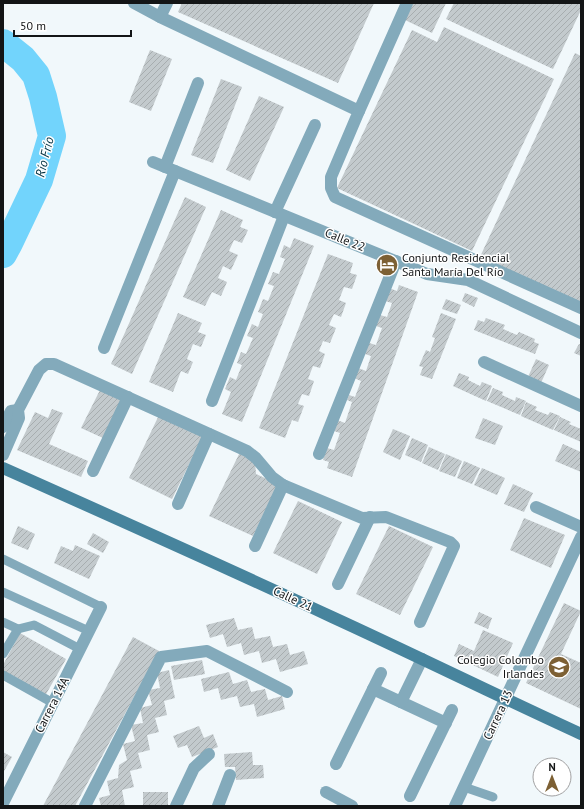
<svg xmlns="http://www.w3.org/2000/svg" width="584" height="809" font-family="'PT Sans',sans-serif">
<defs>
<pattern id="building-hatch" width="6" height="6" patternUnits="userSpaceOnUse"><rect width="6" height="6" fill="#c3cacd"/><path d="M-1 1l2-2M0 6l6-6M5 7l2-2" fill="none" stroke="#a7adaf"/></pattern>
</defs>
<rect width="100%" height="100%" fill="#f1f8fb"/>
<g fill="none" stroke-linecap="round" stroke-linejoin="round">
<path stroke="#72d4fc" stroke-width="28" d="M3 43 23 59 36 75 43 97 52 136 39 180 9 243 3 254"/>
</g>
<g fill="url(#building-hatch)">
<path d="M182 3H374L338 83 178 12Z"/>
<path d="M410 3H446L432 33 403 19Z"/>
<path d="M454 3H581V10L553 69 446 19Z"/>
<path d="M444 27 554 79 472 251 337 188 412 30 437 42Z"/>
<path d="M150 50 172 59 151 111 129 102Z"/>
<path d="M575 53 581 56V305L479 259Z"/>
<path d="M221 79 242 87 213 163 191 155Z"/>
<path d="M259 96 284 107 250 181 226 170Z"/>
<path d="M185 197 206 207 132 374 111 364Z"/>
<path d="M221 210 243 220 240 227 248 230 242 243 234 240 229 251 238 255 231 270 223 266 218 278 227 282 221 296 212 292 205 306 183 297Z"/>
<path d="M294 238 314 246 242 422 222 414 231 392 225 389 230 377 236 380 242 365 237 363 241 352 246 354 253 338 247 336 252 324 258 327 263 314 258 312 263 299 268 301 274 286 268 284 273 272 279 274 285 259 280 257 284 245 290 248Z"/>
<path d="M328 254 353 263 350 273 357 275 352 289 344 287 339 300 346 303 341 317 334 314 329 325 336 328 330 343 323 341 319 351 325 354 320 368 313 366 308 379 314 381 309 396 302 394 298 404 304 406 298 422 292 420 285 438 259 428Z"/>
<path d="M399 285 418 292 352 477 327 468 329 462 323 460 327 448 334 450 340 433 334 431 337 420 345 423 352 402 347 400 349 395 355 397 361 381 354 378 358 368 366 371 371 356 365 354 369 343 376 345 382 328 376 326 380 315 387 317 392 303 385 301 389 288 397 291Z"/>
<path d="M465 293 478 298 474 307 462 301Z"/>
<path d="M446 299 461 305 457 314 442 309Z"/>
<path d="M178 313 202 323 198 332 206 335 201 347 193 344 187 359 193 362 188 374 181 371 173 392 149 382Z"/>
<path d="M441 313 456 319 432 379 420 375 423 367 419 366 426 350 430 352 435 338 432 337Z"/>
<path d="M486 318 505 325 503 329 517 335 519 332 535 339 534 342 539 344 535 354 474 330 478 320 484 322Z"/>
<path d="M579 344 581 345V356L574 353Z"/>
<path d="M536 359 549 365 541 383 528 377Z"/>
<path d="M459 373 469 377 468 380 480 386 482 382 492 386 486 401 453 386Z"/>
<path d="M101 388 123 399 103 438 81 428Z"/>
<path d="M493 388 503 392 502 395 515 401 516 397 526 401 520 415 487 401Z"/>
<path d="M526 402 537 407 535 410 548 415 550 412 560 416 553 430 521 416Z"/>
<path d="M52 409 63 413 49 444 88 461 81 477 17 450 35 412 48 418Z"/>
<path d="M160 413 204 434 172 499 129 478Z"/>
<path d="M560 417 571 422 569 424 581 429V442L554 430Z"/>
<path d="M483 418 503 426 495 445 475 438Z"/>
<path d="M393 429 410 436 400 460 383 452Z"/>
<path d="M412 438 428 445 421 462 405 455Z"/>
<path d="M563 444 581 452V472L555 461Z"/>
<path d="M429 447 445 454 438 470 422 463Z"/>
<path d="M241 450 255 462 256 474 278 484 253 536 209 516Z"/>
<path d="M446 454 462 461 455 477 439 471Z"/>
<path d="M464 461 480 468 472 484 457 478Z"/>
<path d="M482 468 505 478 497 495 474 485Z"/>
<path d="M513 484 533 493 524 512 504 504Z"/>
<path d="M298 501 342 522 317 574 273 553Z"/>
<path d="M524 518 565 535 551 568 510 550Z"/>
<path d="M18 526 35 534 28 550 11 543Z"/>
<path d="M389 526 433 547 400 615 356 594Z"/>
<path d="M93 533 109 542 103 553 87 544Z"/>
<path d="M75 545 100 556 89 579 54 563 61 546 73 551Z"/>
<path d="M564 603 581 611 561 654 581 663V709L526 683Z"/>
<path d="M479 612 492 618 488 629 474 623Z"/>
<path d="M234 618 238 630 252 627 255 639 270 636 273 647 287 644 290 655 304 651 308 664 280 672 276 659 262 663 259 651 244 655 241 643 227 647 223 634 210 638 206 625Z"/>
<path d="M483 630 513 643 498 677 454 656 459 644 474 651Z"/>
<path d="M20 633 66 659 45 696 3 673V665Z"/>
<path d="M133 637 159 651 75 806H43Z"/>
<path d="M202 660 205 674 174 680 171 666Z"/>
<path d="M169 670 175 698 164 701 167 715 155 718 159 732 147 735 150 750 138 753 142 768 130 771 134 787 122 790 125 806H101L99 798 110 795 107 781 118 778 119 765 127 760 123 744 135 741 131 725 143 723 140 708 152 705 148 690 160 688 157 673Z"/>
<path d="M229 672 233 684 247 680 251 692 265 689 268 700 282 696 285 709 257 717 254 704 240 707 237 696 221 700 218 688 204 692 201 679Z"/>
<path d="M199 726 204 738 213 734 218 747 192 757 187 745 178 748 173 736Z"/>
<path d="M3 752 12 757 3 773Z"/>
<path d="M252 752 253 765H263L264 778 236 780 235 767H225L224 754Z"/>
<rect x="143" y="792" width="25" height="14"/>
</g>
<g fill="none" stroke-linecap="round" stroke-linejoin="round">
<g stroke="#83aabb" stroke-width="9">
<path d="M3 559 101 607"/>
<path d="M3 592 89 631"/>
<path d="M3 622 18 629 3 654"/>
<path d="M18 629 34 625 80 649"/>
<path d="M3 675 53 703"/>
<path d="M464 787 493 797"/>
</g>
<g stroke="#83aabb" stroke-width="12">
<path d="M134 3 160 17 359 111 331 177V188L335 197 581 308"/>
<path d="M160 17 167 3"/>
<path d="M359 111 407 3"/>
<path d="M153 162 427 274 468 280 581 333"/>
<path d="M165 167 198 83"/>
<path d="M275 212 315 125"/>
<path d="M104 348 175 171"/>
<path d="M484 362 581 406"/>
<path d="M212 401 284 216"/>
<path d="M3 427 11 411 18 410"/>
<path d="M319 454 396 261"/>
<path d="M3 455 19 418 18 410 39 370 46 364H54L247 451 256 458 272 477 283 485 362 518 386 517 450 542 454 546 420 622"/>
<path d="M93 471 128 397"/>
<path d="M178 504 209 434"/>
<path d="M536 507 581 527"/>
<path d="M255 546 283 485"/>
<path d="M338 584 370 517"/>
<path d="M373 689 446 723"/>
<path d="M401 702 422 659"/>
<path d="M336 764 381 673"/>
<path d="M326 792 352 806"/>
<path d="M410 796 452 710"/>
<path d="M3 803 101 607"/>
<path d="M85 806 161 657 207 651 287 692"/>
<path d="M176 806 194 768 209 754"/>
<path d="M218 806 230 775"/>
<path d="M455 806 581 537"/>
</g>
<path stroke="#47849d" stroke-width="12" d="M3 468C113 517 223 566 332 617 415 655 498 696 581 734"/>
</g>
<defs>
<g id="hotel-disc" transform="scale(1.15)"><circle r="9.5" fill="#7d6034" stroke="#fff"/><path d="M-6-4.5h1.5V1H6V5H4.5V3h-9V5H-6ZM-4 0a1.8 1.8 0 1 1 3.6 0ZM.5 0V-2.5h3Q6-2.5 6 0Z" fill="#fff"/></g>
<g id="school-disc" transform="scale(1.15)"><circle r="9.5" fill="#7d6034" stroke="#fff"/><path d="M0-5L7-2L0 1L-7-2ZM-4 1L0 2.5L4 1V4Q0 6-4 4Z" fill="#fff"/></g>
</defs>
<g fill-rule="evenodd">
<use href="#hotel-disc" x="387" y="265"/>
<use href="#school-disc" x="559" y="667"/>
</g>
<g text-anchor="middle" stroke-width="3" stroke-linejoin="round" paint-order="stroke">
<g font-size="12" fill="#131516" stroke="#fff">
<text transform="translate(345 240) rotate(22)" y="4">Calle 22</text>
<text transform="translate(293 599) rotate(25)" y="4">Calle 21</text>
<text transform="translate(52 705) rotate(-63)" y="4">Carrera 14A</text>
<text transform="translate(498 715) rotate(-65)" y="4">Carrera 13</text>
</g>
<g font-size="12" fill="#131516" stroke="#fff" text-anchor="start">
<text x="402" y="262">Conjunto Residencial<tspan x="402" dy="14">Santa María Del Río</tspan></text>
<text x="544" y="664" text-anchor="end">Colegio Colombo<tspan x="544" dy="14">Irlandes</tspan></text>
</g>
<g font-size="13" font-style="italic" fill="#043444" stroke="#fff">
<text transform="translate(44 157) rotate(-76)" y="5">Río Frío</text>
</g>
</g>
<rect width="584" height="809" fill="none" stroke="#131516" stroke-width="8"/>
<g transform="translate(552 777)"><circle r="19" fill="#ffffff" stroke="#a1a1a2"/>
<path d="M0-3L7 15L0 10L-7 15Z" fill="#7d6034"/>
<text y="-6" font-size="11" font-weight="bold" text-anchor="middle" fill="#131516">N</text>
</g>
<path d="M14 30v6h117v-6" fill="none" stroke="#131516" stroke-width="2"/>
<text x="20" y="30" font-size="12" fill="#131516" stroke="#ffffff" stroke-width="3" paint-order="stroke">50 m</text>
</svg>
